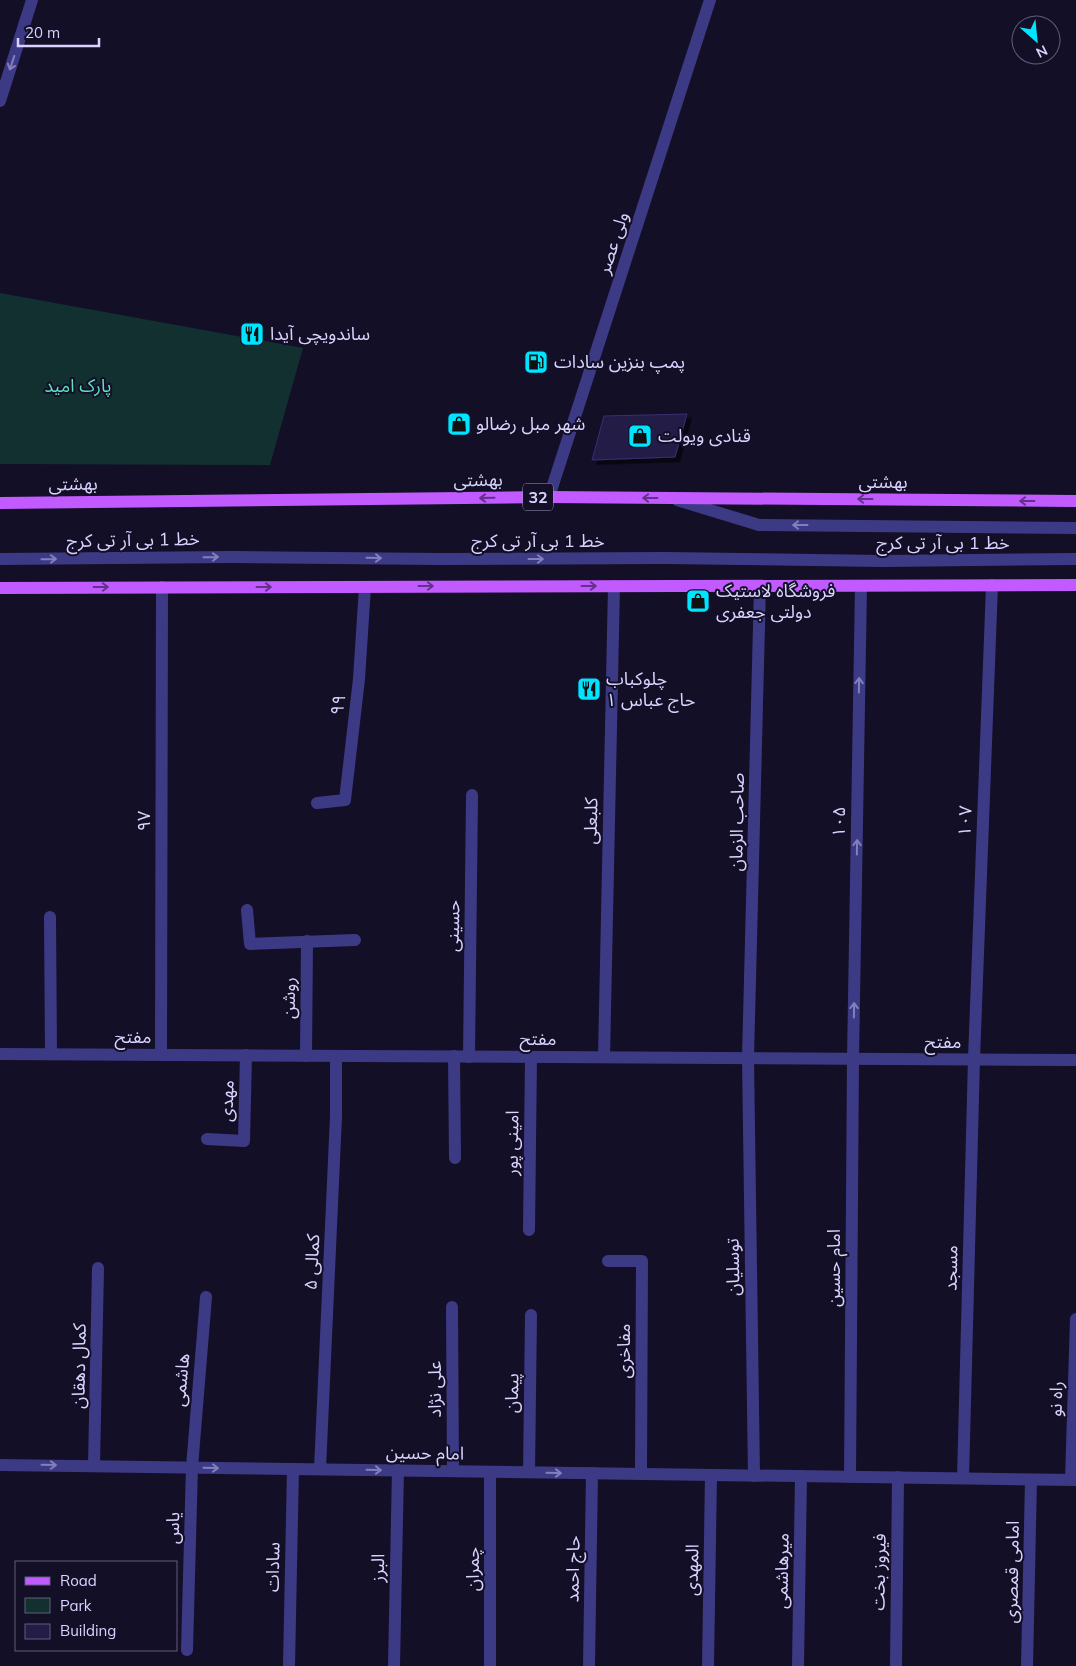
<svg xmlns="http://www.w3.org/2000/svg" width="1076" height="1666" font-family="Mulish,'Noto Sans Arabic',sans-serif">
<defs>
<filter id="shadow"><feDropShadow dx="4.5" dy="4.5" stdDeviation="0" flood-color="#0009"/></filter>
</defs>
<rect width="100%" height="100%" fill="#130f26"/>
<path fill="#12302f" d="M0 293 303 348 270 465 0 464Z"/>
<path fill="#241b47" stroke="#3b2d73" filter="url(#shadow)" d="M687 414 675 457 592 460 604 416Z"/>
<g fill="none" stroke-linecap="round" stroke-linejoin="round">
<g stroke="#3d3a85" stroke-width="12">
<path d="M677 500 759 525 1076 528"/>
<path d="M0 559 232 557 439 559 664 558 883 561 1076 559"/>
<path d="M247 910 250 944 355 940"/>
<path d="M50 917 51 1054"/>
<path d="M161 1055 162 587"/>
<path d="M454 1056 455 1158"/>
<path d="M452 1307 453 1471"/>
<path d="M320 1469 336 1116V1056"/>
</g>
<g stroke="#3d3a85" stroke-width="12">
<path d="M317 803 345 800 359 679 365 587"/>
<path d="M0 1054 1076 1060"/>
<path d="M306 1056 307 941"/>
<path d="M469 1057 472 795"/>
<path d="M604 1057 614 586"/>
<path d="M207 1139 244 1141 246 1055"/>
<path d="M529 1230 531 1057"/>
<path d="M608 1261H642L641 1474"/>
<path d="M0 1465 1076 1480"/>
<path d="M94 1466 98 1268"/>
<path d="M529 1472 531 1315"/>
<path d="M754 1476 748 1058 760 586"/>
<path d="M850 1477 853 1059 861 586"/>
<path d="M963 1478 974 1059 992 585"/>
<path d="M1071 1480 1076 1319"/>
<path d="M187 1650 192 1467 206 1297"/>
<path d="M289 1666 293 1469"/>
<path d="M394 1666 398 1470"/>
<path d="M490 1666V1472"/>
<path d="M589 1666 592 1473"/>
<path d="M708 1666 711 1475"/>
<path d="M798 1666 801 1476"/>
<path d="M896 1666 898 1477"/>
<path d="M1027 1666 1031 1480"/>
</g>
<g stroke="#3d3a85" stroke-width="12">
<path d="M0 101 32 0"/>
<path d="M549 497 710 0"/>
</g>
<g stroke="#c25bff" stroke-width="12">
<path d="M0 503 549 497 1076 501"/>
<path d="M0 588 1076 585"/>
</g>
</g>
<defs><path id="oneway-shaft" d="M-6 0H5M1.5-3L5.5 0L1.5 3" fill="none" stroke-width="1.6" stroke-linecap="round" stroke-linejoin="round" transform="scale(1.25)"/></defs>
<g stroke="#837fbc">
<use href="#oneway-shaft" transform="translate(12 63) rotate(108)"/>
<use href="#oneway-shaft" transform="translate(800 525) rotate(-180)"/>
<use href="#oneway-shaft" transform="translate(211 557) rotate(-1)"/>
<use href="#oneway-shaft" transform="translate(374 558) rotate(1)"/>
<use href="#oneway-shaft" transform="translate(49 559) rotate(-1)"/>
<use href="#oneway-shaft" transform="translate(536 559)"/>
<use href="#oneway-shaft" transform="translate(859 685) rotate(-89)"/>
<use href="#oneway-shaft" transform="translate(857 847) rotate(-89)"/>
<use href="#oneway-shaft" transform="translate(854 1010) rotate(-89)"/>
<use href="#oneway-shaft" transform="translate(49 1465) rotate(1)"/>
<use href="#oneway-shaft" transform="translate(211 1468) rotate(1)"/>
<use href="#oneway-shaft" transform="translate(374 1470) rotate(1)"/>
<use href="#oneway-shaft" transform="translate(554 1473) rotate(1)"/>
</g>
<g stroke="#623188">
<use href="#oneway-shaft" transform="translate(487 498) rotate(179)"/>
<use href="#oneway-shaft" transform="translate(650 498) rotate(-180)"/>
<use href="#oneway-shaft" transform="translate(865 499) rotate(-180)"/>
<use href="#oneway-shaft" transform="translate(1027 501) rotate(-180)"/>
<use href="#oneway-shaft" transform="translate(426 586)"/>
<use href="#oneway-shaft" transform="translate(589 586)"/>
<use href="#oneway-shaft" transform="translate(101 587)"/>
<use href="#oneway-shaft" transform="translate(264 587)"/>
</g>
<defs>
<g id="restaurant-square" transform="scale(1.25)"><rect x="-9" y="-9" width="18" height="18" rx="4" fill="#00e5ff" stroke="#130f26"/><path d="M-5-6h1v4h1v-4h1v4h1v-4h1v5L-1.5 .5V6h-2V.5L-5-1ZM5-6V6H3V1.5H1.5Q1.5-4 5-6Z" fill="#111"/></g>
<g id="fuel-square" transform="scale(1.25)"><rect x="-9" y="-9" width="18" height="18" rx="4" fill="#00e5ff" stroke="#130f26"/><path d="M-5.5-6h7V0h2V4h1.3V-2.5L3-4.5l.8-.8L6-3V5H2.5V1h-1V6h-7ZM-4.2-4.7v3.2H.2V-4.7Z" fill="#111"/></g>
<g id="shop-square" transform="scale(1.25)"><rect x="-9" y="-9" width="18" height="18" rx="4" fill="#00e5ff" stroke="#130f26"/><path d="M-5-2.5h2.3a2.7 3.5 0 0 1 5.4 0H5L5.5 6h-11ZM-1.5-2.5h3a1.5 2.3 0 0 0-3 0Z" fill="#111"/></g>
</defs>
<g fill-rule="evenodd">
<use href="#restaurant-square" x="252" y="334"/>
<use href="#fuel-square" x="536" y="362"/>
<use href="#shop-square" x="459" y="424"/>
<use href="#shop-square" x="640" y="436"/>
<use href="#shop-square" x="698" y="601"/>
<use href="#restaurant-square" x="589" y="689"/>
</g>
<g text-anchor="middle" stroke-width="4" stroke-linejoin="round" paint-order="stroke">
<rect fill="#130f26" stroke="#9e99be" stroke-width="1" x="523" y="483.5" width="30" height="27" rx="4"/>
<g font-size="16" font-weight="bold" fill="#d9d4ff">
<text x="538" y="503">32</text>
</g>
<g font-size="18" fill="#d9d4ff" stroke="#130f26">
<text transform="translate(613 243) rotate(-72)" y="6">ولی عصر</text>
<text transform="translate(478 480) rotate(-1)" y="6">بهشتی</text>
<text x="883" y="488">بهشتی</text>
<text transform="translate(73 484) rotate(-1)" y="6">بهشتی</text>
<text transform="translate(133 540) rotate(-1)" y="6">خط 1 بی آر تی کرج</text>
<text x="538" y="547">خط 1 بی آر تی کرج</text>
<text x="943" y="549">خط 1 بی آر تی کرج</text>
<text transform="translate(338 705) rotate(-82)" y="6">۹۹</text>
<text transform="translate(144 821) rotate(-90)" y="6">۹۷</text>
<text transform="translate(591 821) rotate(-89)" y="6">کلبعلی</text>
<text transform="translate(965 821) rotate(-88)" y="6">۱۰۷</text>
<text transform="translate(737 822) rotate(-89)" y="6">صاحب الزمان</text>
<text transform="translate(839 822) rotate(-89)" y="6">۱۰۵</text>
<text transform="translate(453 926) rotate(-89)" y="6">حسینی</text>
<text transform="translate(289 998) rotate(-90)" y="6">روشن</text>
<text x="133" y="1043">مفتح</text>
<text x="538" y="1045">مفتح</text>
<text x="943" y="1048">مفتح</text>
<text transform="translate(227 1101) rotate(-88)" y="6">مهدی</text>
<text transform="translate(512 1143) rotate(-89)" y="6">امینی پور</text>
<text transform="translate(312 1262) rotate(-87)" y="6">۵ کمالی</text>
<text transform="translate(733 1267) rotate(-91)" y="6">توسلیان</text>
<text transform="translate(834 1268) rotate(-90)" y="6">امام حسین</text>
<text transform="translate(951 1268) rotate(-89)" y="6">مسجد</text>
<text transform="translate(624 1351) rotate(-90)" y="6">مفاخری</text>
<text transform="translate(79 1366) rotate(-89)" y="6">کمال دهقان</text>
<text transform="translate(181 1380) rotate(-85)" y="6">هاشمی</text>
<text transform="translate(435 1389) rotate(-90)" y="6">علی نژاد</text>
<text transform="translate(512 1393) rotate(-89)" y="6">پیمان</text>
<text transform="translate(1056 1399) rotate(-88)" y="6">راه نو</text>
<text transform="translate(425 1453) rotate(1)" y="6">امام حسین</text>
<text transform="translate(173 1528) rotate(-89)" y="6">یاس</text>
<text transform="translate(273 1567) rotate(-89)" y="6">سادات</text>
<text transform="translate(378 1568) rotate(-89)" y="6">البرز</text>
<text transform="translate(473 1569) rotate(-90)" y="6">چمران</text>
<text transform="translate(573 1569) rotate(-89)" y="6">حاج احمد</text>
<text transform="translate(692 1570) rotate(-89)" y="6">المهدی</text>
<text transform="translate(782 1571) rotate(-89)" y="6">میرهاشمی</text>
<text transform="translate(879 1572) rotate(-89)" y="6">فیروز بخت</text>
<text transform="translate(1012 1572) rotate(-89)" y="6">امامی قمصری</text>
</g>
<g font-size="18" fill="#d9d4ff" stroke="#130f26" text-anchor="start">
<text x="270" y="340">ساندویچی آیدا</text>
<text x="554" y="368">پمپ بنزین سادات</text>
<text x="476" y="430">شهر مبل رضالو</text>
<text x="658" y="442">قنادی ویولت</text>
<text x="716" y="597">فروشگاه لاستیک<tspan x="716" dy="21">دولتی جعفری</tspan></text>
<text x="606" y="685">چلوکباب<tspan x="606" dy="21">حاج عباس ۱</tspan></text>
</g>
<g font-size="18" fill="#5fe0c0" stroke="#130f26">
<text x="78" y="392">پارک امید</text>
</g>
</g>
<rect x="15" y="1561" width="162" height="90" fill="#130f26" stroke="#625e7d"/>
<rect x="25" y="1577" width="25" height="8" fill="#c25bff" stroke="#625e7d"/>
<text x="60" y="1586" font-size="15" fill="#d9d4ff">Road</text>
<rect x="25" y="1598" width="25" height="15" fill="#12302f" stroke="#625e7d"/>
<text x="60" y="1611" font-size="15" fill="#d9d4ff">Park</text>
<rect x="25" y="1624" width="25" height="15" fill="#241b47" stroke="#625e7d"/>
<text x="60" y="1636" font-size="15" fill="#d9d4ff">Building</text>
<g transform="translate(1036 40) rotate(153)"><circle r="24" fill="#130f26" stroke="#625e7d"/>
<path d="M0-4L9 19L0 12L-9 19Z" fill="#00e5ff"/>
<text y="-8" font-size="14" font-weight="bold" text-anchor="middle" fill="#d9d4ff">N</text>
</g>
<path d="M18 38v8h81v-8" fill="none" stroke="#d9d4ff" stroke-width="2.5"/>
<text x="25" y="38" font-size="15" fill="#d9d4ff" stroke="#130f26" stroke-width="4" paint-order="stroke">20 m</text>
</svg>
